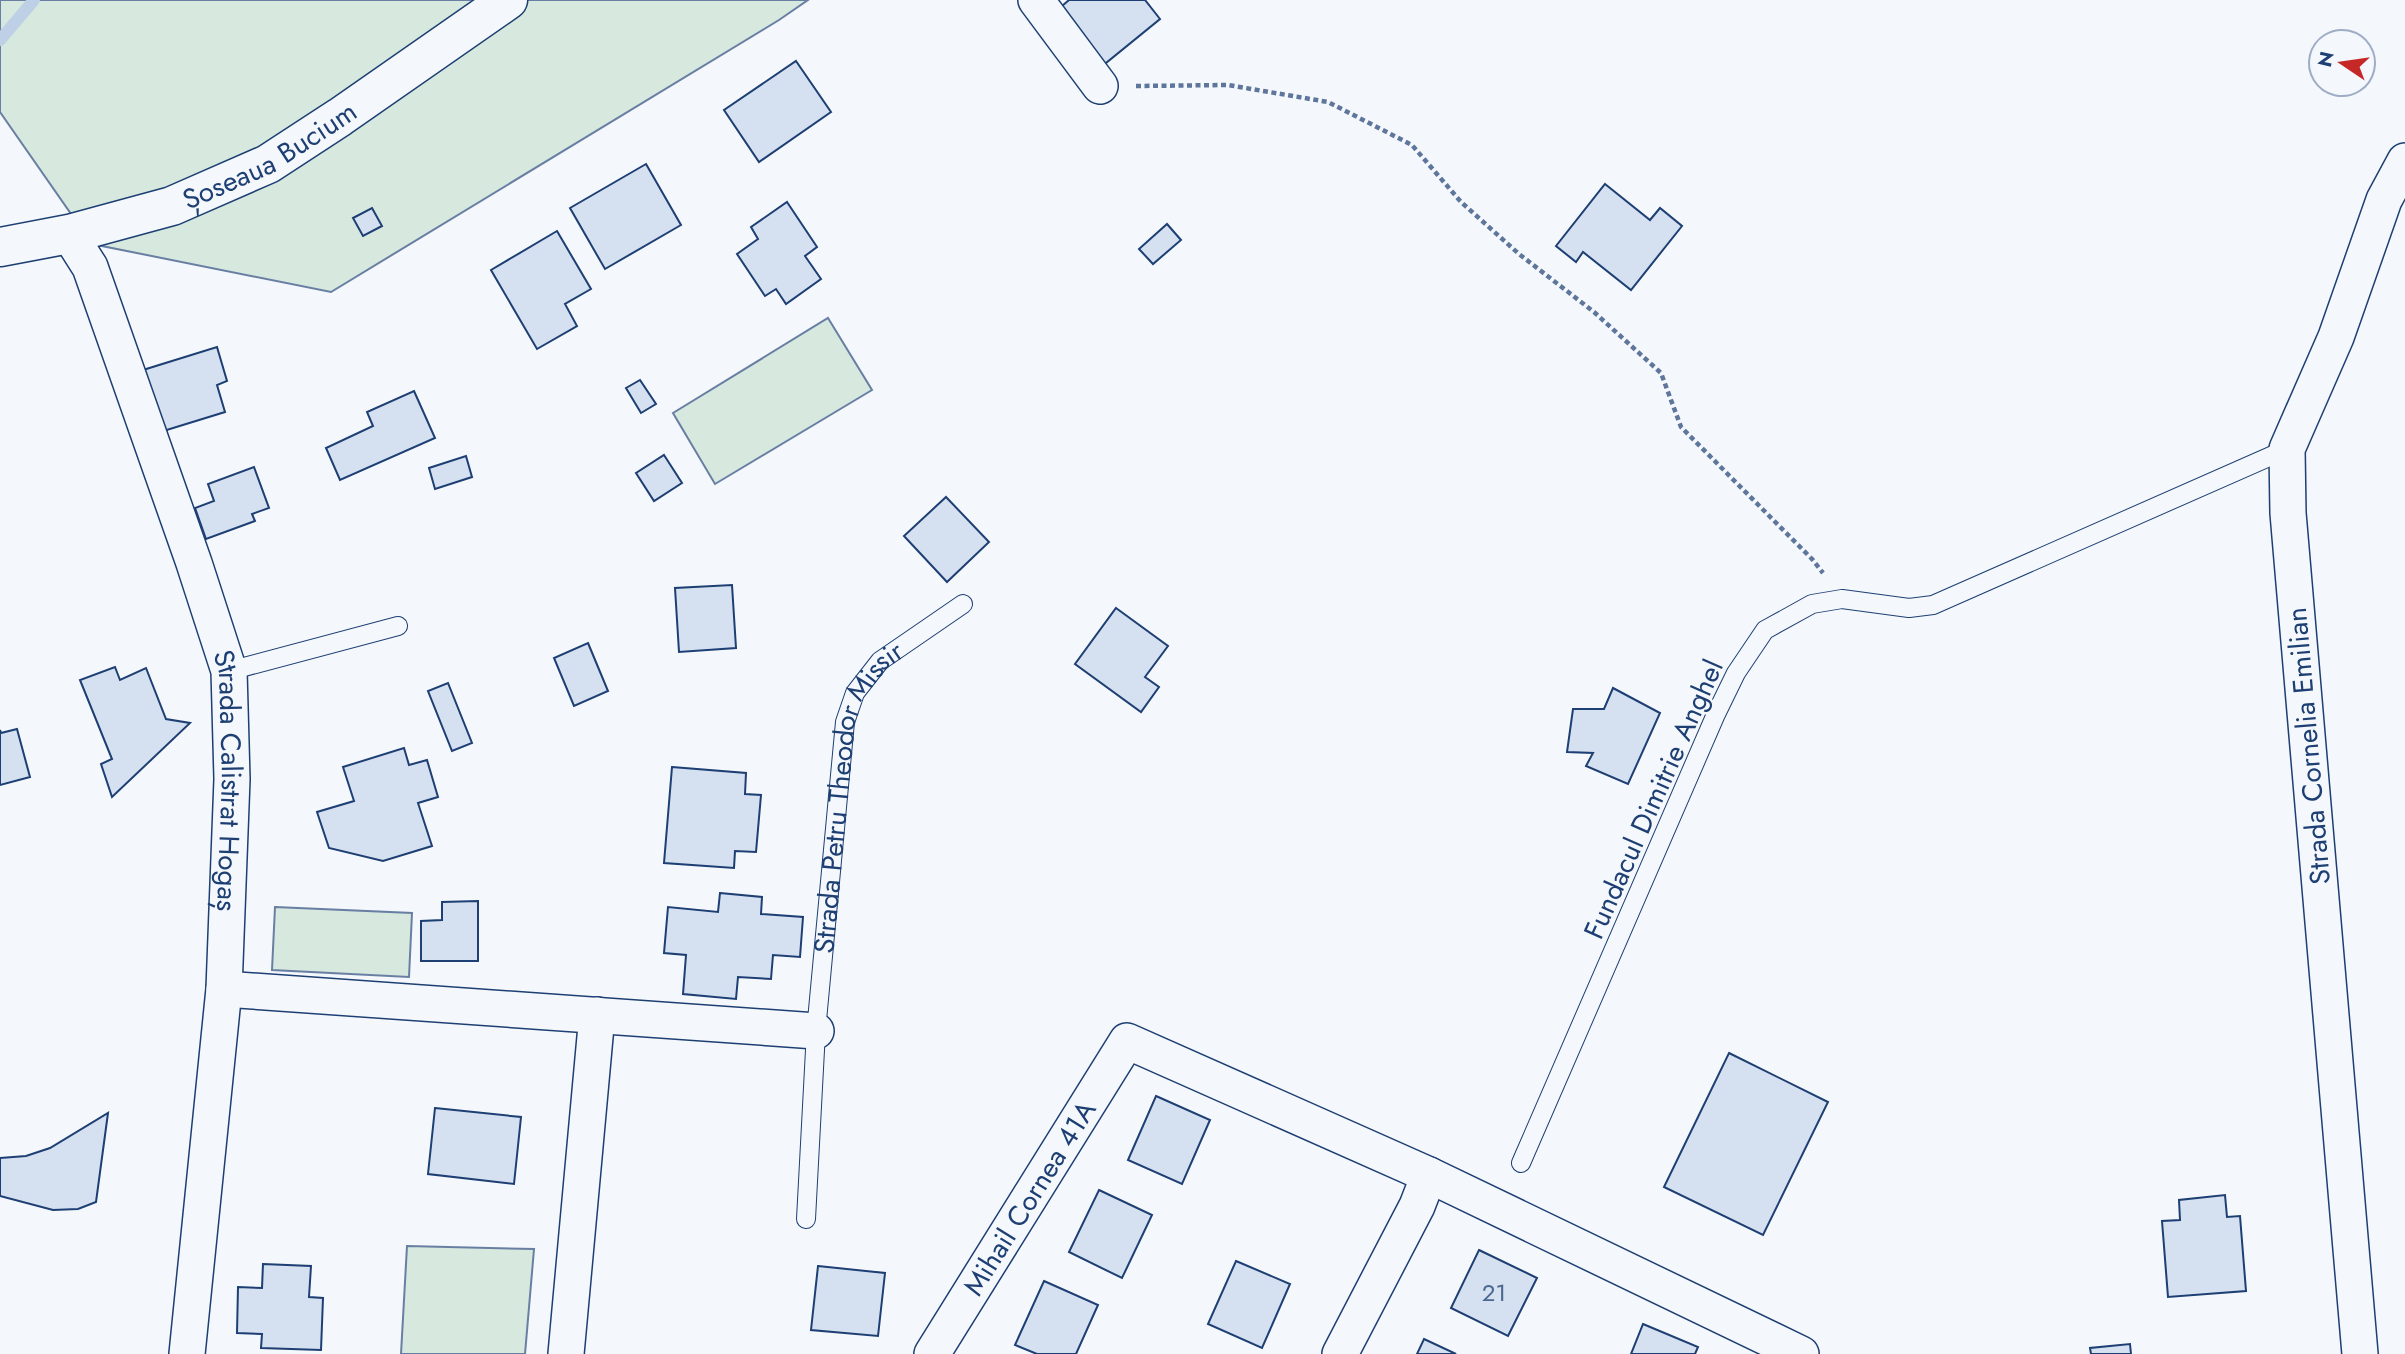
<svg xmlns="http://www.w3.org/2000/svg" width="2405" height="1354" font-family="Jost,sans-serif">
<rect width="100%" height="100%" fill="#f4f7fb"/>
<g fill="#d7e8df" stroke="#687fa3" stroke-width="2">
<path d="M0 0H808L779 20 331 292 92 244 0 112Z"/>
<path d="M828 318 872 390 715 484 673 413Z"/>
<path d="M275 907 412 913 409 977 272 970Z"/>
<path d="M407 1246 534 1249 525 1354H401Z"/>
</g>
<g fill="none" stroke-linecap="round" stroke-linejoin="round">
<path stroke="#bed0e5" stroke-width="12" d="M0 40 34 0"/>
</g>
<g fill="#d5e0f0" stroke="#1d3f73" stroke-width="2">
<path d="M1069 0H1145L1160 19 1101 67 1055 12Z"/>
<path d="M796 61 831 112 759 162 724 110Z"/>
<path d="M646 164 681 225 605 269 570 208Z"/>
<path d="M1605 184 1650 220 1660 208 1682 226 1631 290 1583 252 1576 262 1556 246Z"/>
<path d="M787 202 817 247 805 256 821 279 786 304 776 289 765 296 737 254 758 239 751 227Z"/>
<path d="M372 208 382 226 363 236 353 218Z"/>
<path d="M1167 224 1181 240 1153 264 1139 249Z"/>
<path d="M557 231 591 289 565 304 577 326 537 349 491 270Z"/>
<path d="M217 347 227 381 217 385 225 412 157 433 143 370Z"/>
<path d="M640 380 656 404 641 413 626 388Z"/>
<path d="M414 391 435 438 340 480 326 448 373 426 367 412Z"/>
<path d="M664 455 682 483 654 501 636 473Z"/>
<path d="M466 456 472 477 435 489 429 468Z"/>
<path d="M254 467 269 508 252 514 255 521 206 539 195 508 214 501 208 484Z"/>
<path d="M946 497 989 542 947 582 904 536Z"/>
<path d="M732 585 736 648 679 652 675 588Z"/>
<path d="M1116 608 1168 646 1145 677 1159 687 1141 712 1075 664Z"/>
<path d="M588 643 608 691 574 706 554 658Z"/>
<path d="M115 667 120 680 146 668 166 719 190 723 112 797 101 764 112 759 80 680Z"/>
<path d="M448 683 472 743 452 751 428 691Z"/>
<path d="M1613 688 1660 713 1628 784 1586 766 1593 753 1567 752 1573 709H1604Z"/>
<path d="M17 729 30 777 0 785V730L1 733Z"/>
<path d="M404 748 409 765 427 760 438 797 418 803 432 846 383 861 329 848 317 812 354 801 343 767Z"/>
<path d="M672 767 746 773 745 794 761 795 756 852 735 851 734 868 664 863Z"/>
<path d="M720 893 762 897 761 914 803 917 800 957 773 955 771 979 738 977 736 999 683 994 686 955 664 953 668 907 718 912Z"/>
<path d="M478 901V961H421V921L442 920V902Z"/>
<path d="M1729 1053 1828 1102 1763 1235 1664 1187Z"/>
<path d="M1156 1096 1210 1120 1182 1184 1128 1160Z"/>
<path d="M435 1108 521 1117 514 1184 428 1174Z"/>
<path d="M108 1113 96 1202 78 1209 53 1210 0 1196V1158L26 1156 50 1148Z"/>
<path d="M1099 1190 1152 1215 1122 1278 1069 1252Z"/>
<path d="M2225 1195 2227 1217 2240 1216 2246 1291 2168 1297 2162 1221 2180 1220 2179 1200Z"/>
<path d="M1479 1250 1537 1278 1508 1336 1451 1308Z"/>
<path d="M1236 1261 1290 1284 1262 1348 1208 1324Z"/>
<path d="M263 1264 311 1266 309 1297 323 1298 321 1350 261 1348 262 1334 237 1333 238 1287 262 1288Z"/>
<path d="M818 1266 885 1273 878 1336 811 1330Z"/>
<path d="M1044 1281 1098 1305 1076 1354H1037L1015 1345Z"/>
<path d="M1643 1324 1698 1347 1695 1354H1631Z"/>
<path d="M1424 1339 1456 1354H1417Z"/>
<path d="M2130 1344 2131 1354H2091L2090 1348Z"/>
</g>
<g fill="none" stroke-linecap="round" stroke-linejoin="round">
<g stroke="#1d3f73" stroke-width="20">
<g id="service">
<path d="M229 671 398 626"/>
<path d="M1521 1163 1716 714 1736 673 1765 630 1812 604 1842 599 1909 608 1933 605 2287 449"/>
<path id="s1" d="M806 1219 816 1031 845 722 855 693 880 661 963 604"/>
</g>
</g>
<g stroke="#1d3f73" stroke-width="38">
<g id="minor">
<path d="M1036 0 1100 86"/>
<path id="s2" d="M69 234 90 267 194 563 229 671 232 779 224 989 187 1354"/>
<path d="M224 989 816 1031"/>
<path d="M566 1354 597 1015"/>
<path id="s3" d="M932 1354 1127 1041 1429 1175 1801 1354"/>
<path d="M1340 1354 1417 1206 1429 1175"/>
<path d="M2360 1354 2288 513 2287 449 2336 337 2384 200 2405 161"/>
</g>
</g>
<g stroke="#1d3f73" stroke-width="41">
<g id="primary">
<path id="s4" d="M0 247 69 234 172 206 268 164 340 117 508 0"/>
</g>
</g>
<path stroke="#5e769c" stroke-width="4.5" stroke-dasharray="5 3.5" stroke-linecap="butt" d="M1136 86 1228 85 1328 102 1412 145 1461 202 1519 254 1594 312 1661 373 1681 427 1812 559 1823 573"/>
<use href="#service" stroke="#f4f7fb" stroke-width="18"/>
<use href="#minor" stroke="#f4f7fb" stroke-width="35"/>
<use href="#primary" stroke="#f4f7fb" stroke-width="38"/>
</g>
<g text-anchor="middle" stroke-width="5" stroke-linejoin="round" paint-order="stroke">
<g font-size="24" fill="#4b6792">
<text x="1494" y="1301">21</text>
</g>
<g font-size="28" fill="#1d3f73" stroke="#f4f7fb">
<text dy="10" stroke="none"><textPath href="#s4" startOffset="287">Șoseaua Bucium</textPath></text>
<text transform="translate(2308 746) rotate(-95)" y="10">Strada Cornelia Emilian</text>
<text dy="10" stroke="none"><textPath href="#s2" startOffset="576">Strada Calistrat Hogaș</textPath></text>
<text transform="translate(1653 799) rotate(-66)" y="10">Fundacul Dimitrie Anghel</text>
<text dy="10" stroke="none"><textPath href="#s1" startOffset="430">Strada Petru Theodor Missir</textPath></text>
<text dy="10" stroke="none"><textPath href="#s3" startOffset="184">Mihail Cornea 41A</textPath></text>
</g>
</g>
<g transform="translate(2342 63) rotate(283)"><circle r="33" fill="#f4f7fb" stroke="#9eadc5" stroke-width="2"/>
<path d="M0-5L12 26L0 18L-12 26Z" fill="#c62828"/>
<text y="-10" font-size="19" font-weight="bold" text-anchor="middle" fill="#1d3f73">N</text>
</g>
</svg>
